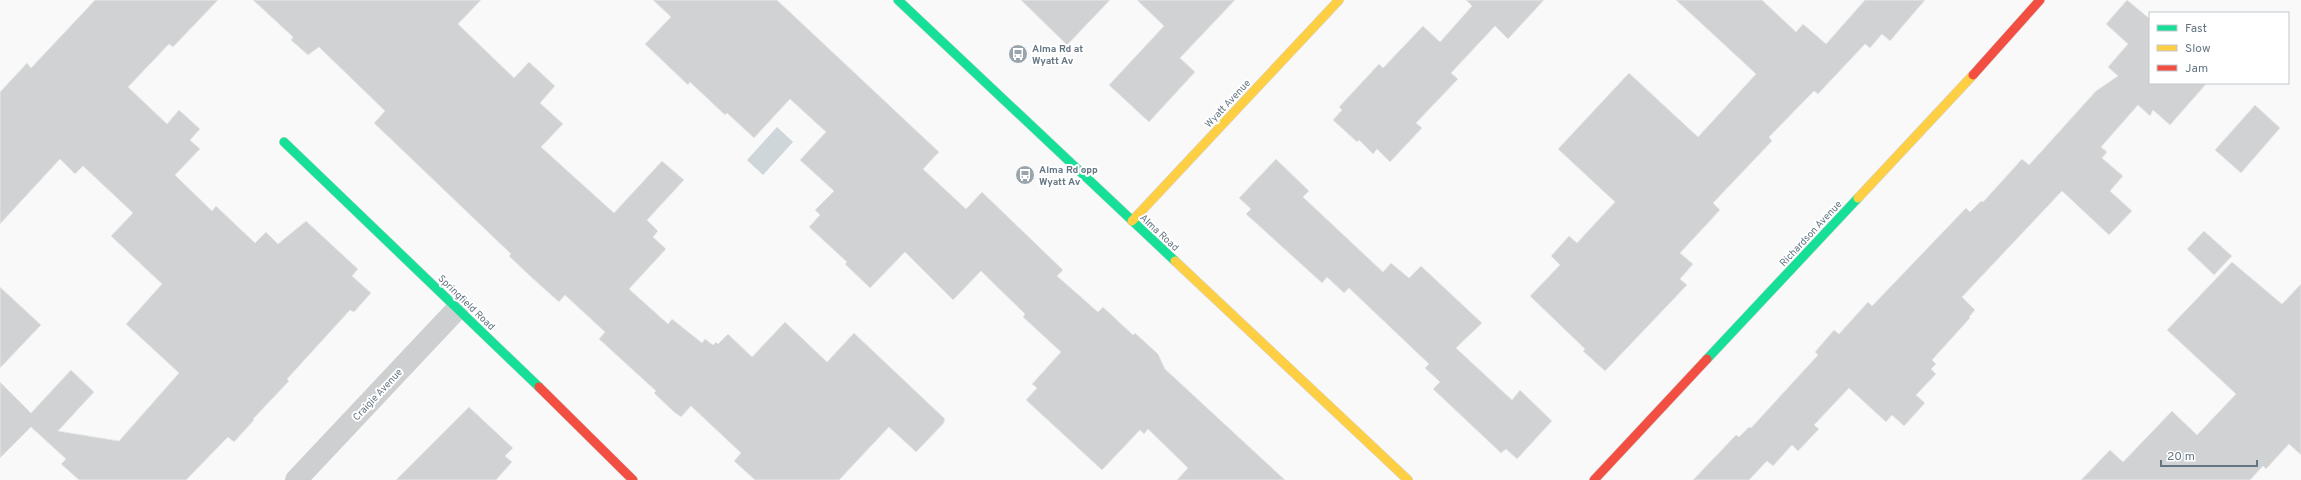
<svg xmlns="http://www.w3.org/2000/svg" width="2301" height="480" font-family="Overpass,sans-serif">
<rect width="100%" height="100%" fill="#f9f9f9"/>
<path fill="#ced6d9" d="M777 127 793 142 763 175 747 160Z"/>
<g fill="#d0d2d3" stroke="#e8e8e8">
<path d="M95 0H218L173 47 169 44 128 87 167 124 179 110 200 129 190 140 200 149 175 175 212 211 216 206 255 243 266 232 278 244 306 221 358 269 352 276 371 293 354 312 350 310 287 379 289 381 253 419 254 420 234 442 228 437 186 480H79L61 464 66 459 31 427 0 458V382L31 413 71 370 94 392 58 431 119 441 179 373 126 324 162 284 111 236 133 213 83 166 75 174 60 159 0 224V92L27 63 31 68Z"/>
<path d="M253 0H481L458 24 514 78 529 62 555 86 540 103 563 124 541 147 614 213 662 161 684 180 647 220 658 231 653 237 666 249 629 289 668 324 672 319 702 343 705 339 713 345 716 342 718 344 728 334 752 357 785 322 827 362 854 333 945 419 943 424 916 452 889 427 839 480H755L734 461 741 453 691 406 681 417 674 412 654 393 656 391 599 339 605 332 565 295 559 302 530 276 509 256 511 254 374 123 385 111 319 47 308 55 291 40 293 37Z"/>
<path d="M653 0H777L939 152 923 169 966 209 982 192 1063 270 1057 276 1098 312 1103 307 1133 335 1135 333 1158 354 1165 369 1285 480H1177L1188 468 1148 429 1144 434 1140 430 1102 470 1026 400 1037 388 1032 384 1061 352 1023 317 1025 314 981 271 953 300 905 252 870 288 845 264 847 262 809 227 820 215 815 210 834 191 800 160 826 132 790 99 754 138 727 113 725 115 690 82 688 85 645 44 671 17Z"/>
<path d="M1021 0H1110L1067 45Z"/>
<path d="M1137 0H1235L1180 58 1195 72 1149 122 1109 85 1164 26Z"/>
<path d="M1466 0H1544L1508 39 1495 26 1451 73 1458 79 1416 123 1422 128 1390 162 1377 149 1373 154 1359 140 1357 142 1333 120 1342 110 1339 107 1379 64 1383 68 1423 26 1440 42 1472 6Z"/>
<path d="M1676 0H1762L1796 32 1803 24 1826 44 1865 0H1925L1890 41 1882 34 1870 48 1865 44 1818 94 1814 91 1769 137 1772 141 1713 203 1720 210 1680 253 1693 264 1680 279 1687 285 1605 371 1583 351 1585 349 1530 296 1560 265 1551 256 1569 236 1577 243 1615 202 1558 149 1629 73 1698 137 1756 74Z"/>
<path d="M2127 0 2150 19V83H2207L2170 125 2153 110 2150 116 2138 105 2101 147 2107 152 2102 158 2123 176 2110 191 2132 211 2109 235 2062 191 1962 297 1975 310 1969 317 1970 318 1932 360 1936 364 1931 369 1936 374 1916 395 1925 403 1904 426 1892 415 1886 422 1849 388 1814 425 1819 429 1798 451 1792 445 1773 466 1767 461 1749 480H1693L1736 435 1739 437 1749 427 1751 428 1818 355 1815 352 1834 330 1839 334 1868 302 1872 306 1966 208 1970 212 1981 201 1983 202 2022 159 2029 165 2096 91 2118 76 2108 67 2128 44 2106 24Z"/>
<path d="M2255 105 2280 128 2241 173 2215 150Z"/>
<path d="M1276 159 1309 191 1303 197 1383 272 1391 263 1409 278 1421 266 1482 323 1456 348 1512 400 1520 390 1552 421 1517 459 1506 449 1501 453 1433 389 1440 382 1425 368 1429 364 1349 288 1344 293 1327 277 1322 283 1246 214 1251 209 1239 198Z"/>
<path d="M2204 231 2232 256 2214 275 2187 249Z"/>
<path d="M2232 262 2282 304 2301 284V455L2289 444 2266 469 2263 466 2250 480H2081L2110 450 2123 462 2172 411 2197 435 2236 394 2167 330Z"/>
<path d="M0 287 41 325 0 368Z"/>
<path d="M469 407 513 448 505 456 512 462 496 480H396Z"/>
</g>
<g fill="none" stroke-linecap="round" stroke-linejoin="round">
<g stroke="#d5d6d7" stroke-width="10">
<g id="fast">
<path d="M898 0 1175 261"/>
<path d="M284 142 539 387"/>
<path d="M1707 359 1858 198"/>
</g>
</g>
<g stroke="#d5d6d7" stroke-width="10">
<g id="slow">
<path d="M1858 198 1973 75"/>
<path d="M1132 221 1339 0"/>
<path d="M1175 261 1408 480"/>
</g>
</g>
<g stroke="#d5d6d7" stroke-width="10">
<g id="jam">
<path d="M1973 75 2040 0"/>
<path d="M539 387 633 480"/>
<path d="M1594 480 1707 359"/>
</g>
</g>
<path stroke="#cecfd0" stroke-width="22" d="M296 480 458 308"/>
<use href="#fast" stroke="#16e098" stroke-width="9"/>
<use href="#slow" stroke="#ffcf43" stroke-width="9"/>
<use href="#jam" stroke="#f24e42" stroke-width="9"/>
</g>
<defs>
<g id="bus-disc" transform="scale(1)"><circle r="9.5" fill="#99a4ac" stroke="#fff"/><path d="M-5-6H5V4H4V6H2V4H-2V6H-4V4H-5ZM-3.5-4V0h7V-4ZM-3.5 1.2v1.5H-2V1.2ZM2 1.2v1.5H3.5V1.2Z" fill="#fff"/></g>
</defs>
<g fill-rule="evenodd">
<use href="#bus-disc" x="1018" y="54"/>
<use href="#bus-disc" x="1025" y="175"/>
</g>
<g text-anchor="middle" stroke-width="4" stroke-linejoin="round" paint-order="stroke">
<g font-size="10" font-weight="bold" fill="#657683" stroke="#fff" text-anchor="start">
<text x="1032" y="52">Alma Rd at<tspan x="1032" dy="12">Wyatt Av</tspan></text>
<text x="1039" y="173">Alma Rd opp<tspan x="1039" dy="12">Wyatt Av</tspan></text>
</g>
<g font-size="10" fill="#657683" stroke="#fff">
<text transform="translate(1227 103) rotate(-47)" y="4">Wyatt Avenue</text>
<text transform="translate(1160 232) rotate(43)" y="4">Alma Road</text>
<text transform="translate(1810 233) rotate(-47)" y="4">Richardson Avenue</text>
<text transform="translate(467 302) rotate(44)" y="4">Springfield Road</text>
<text transform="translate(377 394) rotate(-47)" y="4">Craigie Avenue</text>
</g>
</g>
<rect x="2149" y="12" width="140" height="72" fill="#ffffff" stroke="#c1c8cd"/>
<rect x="2157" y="25" width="20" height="6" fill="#16e098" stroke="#c1c8cd"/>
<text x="2185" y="32" font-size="12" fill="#657683">Fast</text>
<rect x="2157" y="45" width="20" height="6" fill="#ffcf43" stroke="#c1c8cd"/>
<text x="2185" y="52" font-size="12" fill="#657683">Slow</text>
<rect x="2157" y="65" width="20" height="6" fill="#f24e42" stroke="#c1c8cd"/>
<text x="2185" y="72" font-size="12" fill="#657683">Jam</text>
<path d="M2161 460v6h96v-6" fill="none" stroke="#657683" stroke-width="2"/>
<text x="2167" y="460" font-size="12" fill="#657683" stroke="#ffffff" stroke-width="3" paint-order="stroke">20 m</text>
</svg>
